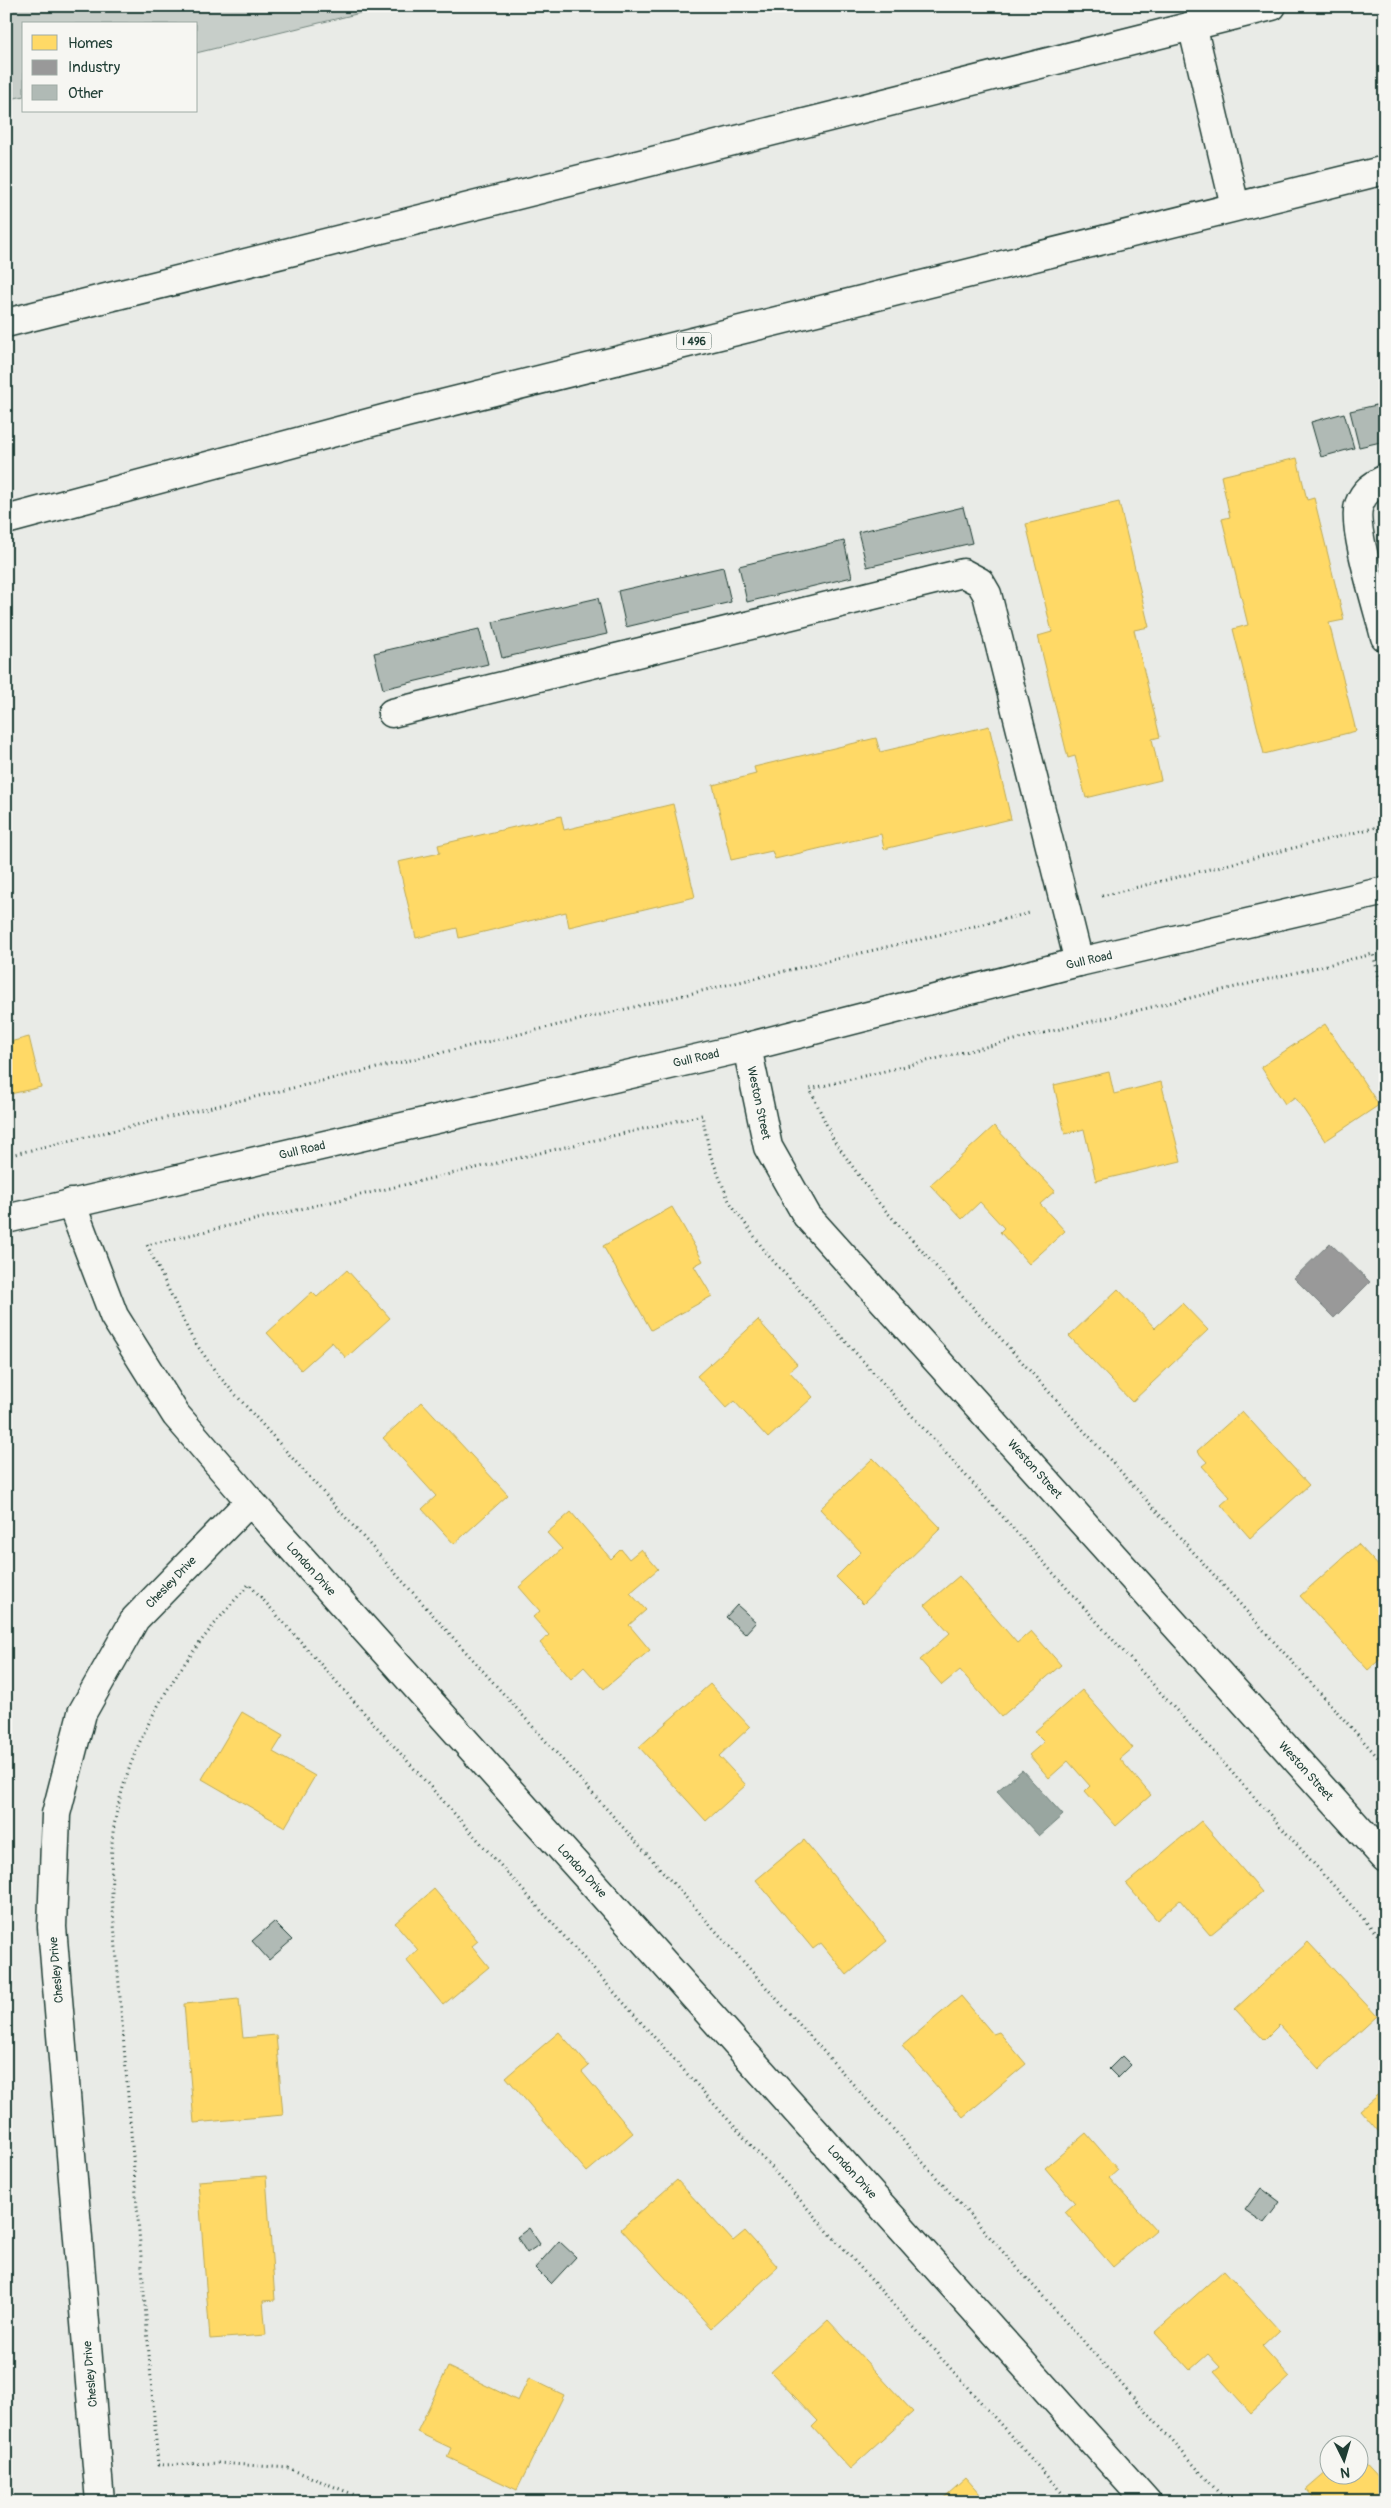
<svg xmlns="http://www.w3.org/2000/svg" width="1391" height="2508" font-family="Pangolin,sans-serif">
<rect width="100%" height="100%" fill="#e9ebe7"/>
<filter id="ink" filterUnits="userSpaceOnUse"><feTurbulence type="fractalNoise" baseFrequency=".02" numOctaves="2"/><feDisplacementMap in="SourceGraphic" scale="10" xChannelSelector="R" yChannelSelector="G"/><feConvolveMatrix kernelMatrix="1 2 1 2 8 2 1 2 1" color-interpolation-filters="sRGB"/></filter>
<g filter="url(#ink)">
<path fill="#c7cec9" stroke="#73867e" d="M6 6H389L196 53V24H24V96L6 100Z"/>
<path fill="#99a6a0" stroke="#687c75" d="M1022 1770 1063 1815 1039 1836 997 1791Z"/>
<g fill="#ffd966" stroke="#bcaa57">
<path d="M1297 458 1307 500 1314 498 1344 620 1329 623 1356 731 1264 754 1233 629 1248 625 1222 519 1230 517 1221 476Z"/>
<path d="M1119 502 1149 627 1134 630 1160 737 1152 739 1161 780 1086 798 1075 756 1068 758 1038 636 1052 632 1026 524Z"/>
<path d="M989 726 1011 819 884 849 881 834 775 859 772 851 731 860 713 785 756 774 754 767 876 738 880 752Z"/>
<path d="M673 804 695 897 569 927 566 912 459 938 457 928 416 938 398 862 440 853 438 845 561 816 564 830Z"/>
<path d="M1325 1024 1379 1105 1325 1141 1295 1097 1285 1104 1261 1067Z"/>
<path d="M29 1037 41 1087 6 1095V1043Z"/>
<path d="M1109 1072 1114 1094 1161 1082 1181 1161 1096 1181 1084 1129 1065 1134 1054 1085Z"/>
<path d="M994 1126 1055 1191 1040 1204 1065 1231 1029 1264 1000 1232 1004 1228 980 1202 962 1219 930 1185Z"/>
<path d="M672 1207 703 1261 694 1266 712 1296 651 1330 603 1246Z"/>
<path d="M347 1270 390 1318 346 1358 332 1342 301 1370 267 1333 312 1292 317 1297Z"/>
<path d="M1118 1289 1155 1328 1182 1303 1208 1330 1132 1402 1069 1336Z"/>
<path d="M758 1320 797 1364 789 1371 813 1397 768 1438 734 1401 726 1408 697 1376Z"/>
<path d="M422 1402 508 1495 454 1544 422 1509 436 1496 383 1438Z"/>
<path d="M1242 1411 1309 1485 1250 1538 1221 1505 1230 1497 1202 1466 1207 1462 1197 1451Z"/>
<path d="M873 1458 941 1528 863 1604 836 1577 861 1552 820 1509Z"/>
<path d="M571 1512 611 1559 621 1549 629 1559 641 1549 658 1569 630 1593 646 1610 629 1625 650 1650 604 1689 584 1667 571 1679 540 1643 549 1635 533 1617 540 1611 519 1587 562 1549 547 1533Z"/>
<path d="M1358 1544 1385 1573V1655L1368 1670 1300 1596Z"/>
<path d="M959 1576 1017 1643 1031 1631 1061 1665 1001 1717 960 1670 942 1685 920 1660 950 1633 925 1605Z"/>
<path d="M710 1684 750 1727 719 1756 746 1785 706 1821 639 1747Z"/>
<path d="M1082 1690 1133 1748 1120 1759 1151 1795 1116 1826 1085 1791 1090 1786 1068 1761 1049 1778 1029 1755 1044 1742 1034 1732Z"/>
<path d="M242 1712 283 1736 273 1752 315 1776 285 1827 202 1779Z"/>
<path d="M1201 1821 1262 1892 1210 1935 1180 1900 1157 1920 1126 1884Z"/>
<path d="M804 1840 887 1941 847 1975 821 1943 813 1949 756 1880Z"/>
<path d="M434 1889 478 1941 472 1946 489 1967 443 2005 406 1960 418 1950 395 1923Z"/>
<path d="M1308 1942 1377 2016 1319 2069 1279 2025 1264 2040 1235 2009Z"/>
<path d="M961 1996 993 2034 999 2032 1026 2064 963 2117 902 2046Z"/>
<path d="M239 1999 243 2038 276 2035 283 2115 194 2123 184 2004Z"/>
<path d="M559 2032 589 2066 582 2072 633 2133 587 2172 506 2077Z"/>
<path d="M1385 2076V2139L1360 2110 1383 2090 1377 2083Z"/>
<path d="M1086 2133 1118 2170 1109 2178 1156 2230 1113 2267 1065 2212 1075 2203 1045 2168Z"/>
<path d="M266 2176 275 2300 263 2301 266 2335 210 2339 198 2181Z"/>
<path d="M677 2180 733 2241 745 2231 778 2267 711 2328 621 2229Z"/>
<path d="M1224 2270 1279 2330 1262 2346 1290 2377 1251 2413 1214 2372 1220 2367 1208 2354 1190 2370 1155 2332Z"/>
<path d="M828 2320 913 2412 850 2469 812 2427 818 2421 771 2372Z"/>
<path d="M448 2367 518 2401 529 2378 564 2395 517 2490 447 2457 451 2448 417 2432Z"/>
<path d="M1358 2456 1385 2485V2502H1316L1306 2490 1328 2471V2476H1358Z"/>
<path d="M966 2478 987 2502H939Z"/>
</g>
<path fill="#999" stroke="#747d7b" d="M1330 1243 1370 1282 1334 1318 1294 1278Z"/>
<g fill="#b0bab5" stroke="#1f3d34">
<path d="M1385 403V441L1359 447 1350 411Z"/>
<path d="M1344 413 1354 448 1321 457 1311 422Z"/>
<path d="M963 507 972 543 867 567 858 532Z"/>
<path d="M844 541 852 577 747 602 739 566Z"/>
<path d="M723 567 731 602 626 627 618 591Z"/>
<path d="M598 598 607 634 502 658 493 622Z"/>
<path d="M479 629 488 664 383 689 374 653Z"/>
<path d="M737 1605 756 1622 745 1634 726 1617Z"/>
<path d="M274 1922 292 1940 269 1960 252 1941Z"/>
<path d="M1122 2056 1131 2065 1118 2078 1109 2069Z"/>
<path d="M1261 2188 1280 2202 1264 2223 1245 2210Z"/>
<path d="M529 2228 540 2244 527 2253 517 2237Z"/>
<path d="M559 2241 576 2257 551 2284 535 2268Z"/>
</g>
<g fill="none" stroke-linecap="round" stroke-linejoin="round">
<g stroke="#1f3d34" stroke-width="31">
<g id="minor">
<path d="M1192 25 1235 206"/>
<path d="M1385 479C1372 486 1364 491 1359 505 1351 525 1379 612 1385 637"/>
<path d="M392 713 963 573 980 582 987 594 1079 962"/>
<path d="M747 1047 768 1147 807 1216 1385 1858"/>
<path d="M71 1203 114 1316 176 1415 250 1501 1147 2502"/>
<path d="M6 1219 747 1047 1079 962 1385 891"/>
<path d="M100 2502 52 1927 56 1814 82 1713 135 1619 250 1501"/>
</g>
</g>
<g stroke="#1f3d34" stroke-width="31">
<g id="highway">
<path d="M6 323 1272 6"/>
<path d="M6 520 406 413 1385 170"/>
</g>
</g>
<g stroke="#1f3d34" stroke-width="3" stroke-dasharray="1 4" stroke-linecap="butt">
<path d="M1102 896 1385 825"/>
<path d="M1385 1000 1373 954 810 1089 833 1139 877 1201 1385 1765"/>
<path d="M6 1156 1030 913"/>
<path d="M372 2502 288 2468 218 2463 158 2465 112 1899C112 1875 110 1849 114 1826 131 1730 185 1655 249 1584L1070 2502"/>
<path d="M1227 2502 218 1375 192 1338 147 1245 702 1115 710 1154 729 1201 767 1254 1385 1943"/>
</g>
<use href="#minor" stroke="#f6f6f2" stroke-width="28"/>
<use href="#highway" stroke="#f6f6f2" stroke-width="28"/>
</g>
</g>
<g text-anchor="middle" stroke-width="5" stroke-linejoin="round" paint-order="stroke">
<rect fill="#f6f6f2" stroke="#60746d" stroke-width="1" x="676.5" y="332.5" width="35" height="17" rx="4"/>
<g font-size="11" font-weight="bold" fill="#1f3d34">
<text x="694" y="345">I 496</text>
</g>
<g font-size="12" fill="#1f3d34" stroke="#f6f6f2">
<text transform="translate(1089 960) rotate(-13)" y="4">Gull Road</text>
<text transform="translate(696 1058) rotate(-13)" y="4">Gull Road</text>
<text transform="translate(759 1103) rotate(78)" y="4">Weston Street</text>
<text transform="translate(302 1150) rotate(-13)" y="4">Gull Road</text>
<text transform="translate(1035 1469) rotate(48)" y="4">Weston Street</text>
<text transform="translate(311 1569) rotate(48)" y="4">London Drive</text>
<text transform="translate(171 1582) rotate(-46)" y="4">Chesley Drive</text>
<text transform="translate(1306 1771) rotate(48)" y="4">Weston Street</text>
<text transform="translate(582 1871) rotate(48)" y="4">London Drive</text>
<text transform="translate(56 1970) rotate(-95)" y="4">Chesley Drive</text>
<text transform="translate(852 2172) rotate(48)" y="4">London Drive</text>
<text transform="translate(90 2374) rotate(-95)" y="4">Chesley Drive</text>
</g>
</g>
<rect width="1391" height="2508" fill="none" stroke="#f6f6f2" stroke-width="25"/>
<rect x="12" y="12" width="1366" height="2483" fill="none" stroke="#1f3d34" stroke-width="2" filter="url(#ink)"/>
<rect x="22" y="22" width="175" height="90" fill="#f6f6f2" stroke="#a0aca6"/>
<rect x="32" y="35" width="25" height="15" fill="#ffd966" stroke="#a0aca6"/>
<text x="68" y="48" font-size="15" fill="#1f3d34">Homes</text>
<rect x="32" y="60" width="25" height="15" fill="#999999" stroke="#a0aca6"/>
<text x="68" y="72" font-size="15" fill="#1f3d34">Industry</text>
<rect x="32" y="85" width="25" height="15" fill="#b0bab5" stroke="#a0aca6"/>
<text x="68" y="98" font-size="15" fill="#1f3d34">Other</text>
<g transform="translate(1344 2460) rotate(175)"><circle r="24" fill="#f6f6f2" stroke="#a0aca6"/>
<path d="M0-4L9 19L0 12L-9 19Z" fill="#1f3d34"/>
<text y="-8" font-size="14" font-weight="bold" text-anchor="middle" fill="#1f3d34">N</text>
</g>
</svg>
